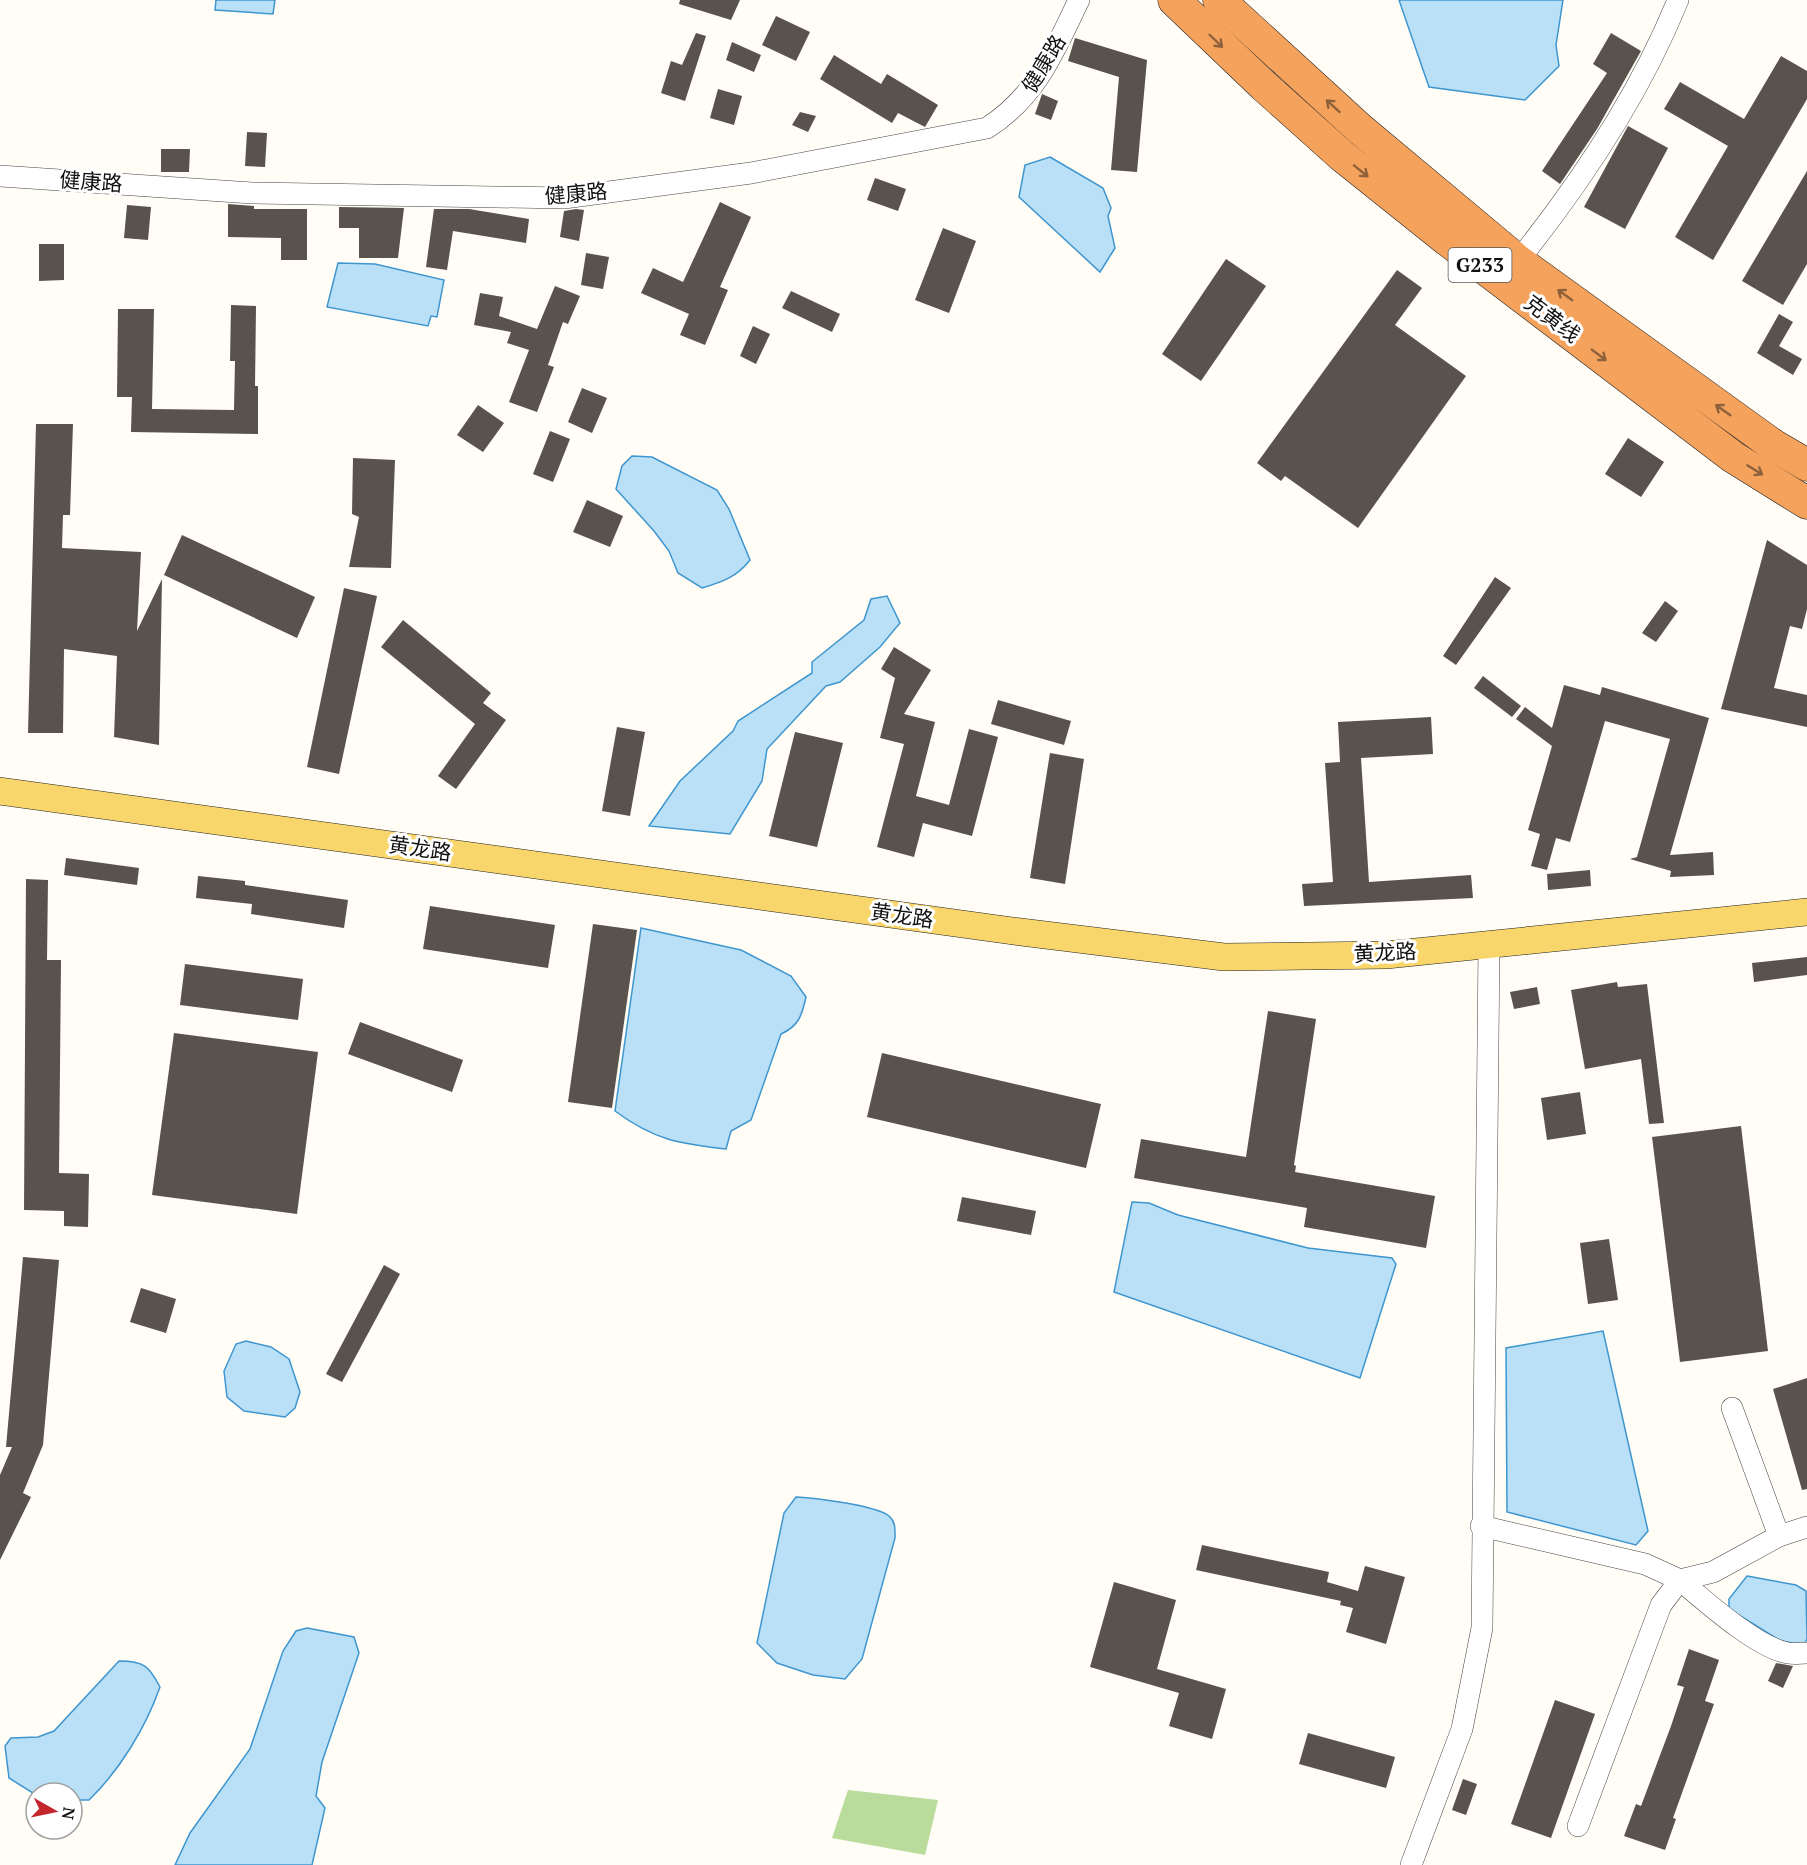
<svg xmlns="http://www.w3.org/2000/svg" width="1807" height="1865" font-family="'PT Serif','Noto Sans SC',serif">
<rect width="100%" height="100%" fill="#fffdf5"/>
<path fill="#b9dc9c" d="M848 1790 938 1800 925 1855 832 1838Z"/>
<g fill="#b9e0f7" stroke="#3f96cf" stroke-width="1.5">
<path d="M216 0H275L273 14 215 10Z"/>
<path d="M1399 0H1563L1556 45 1559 66 1525 100 1429 87Z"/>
<path d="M1050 157 1103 188 1111 208 1108 216 1115 248 1100 272 1019 197 1025 165Z"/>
<path d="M338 263 375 264 444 280 437 317 431 316 428 326 327 307Z"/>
<path d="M632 456 652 457 717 490 729 509 750 560C737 577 722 582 702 588L678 573 669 551 654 531 616 489 622 466Z"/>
<path d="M887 596 900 623 880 647 840 682 826 686 767 749 762 781 730 834 649 826 680 781 733 731 738 721 812 673V662L864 620 871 599Z"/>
<path d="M641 928 741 950 791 976 806 997C802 1015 799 1026 781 1034L751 1120 731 1131 726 1149C680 1144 654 1140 615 1111Z"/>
<path d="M1132 1202 1149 1203 1178 1215 1308 1248 1392 1258 1396 1264 1360 1378 1114 1292Z"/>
<path d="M1603 1331 1648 1531 1636 1545 1507 1512 1506 1348Z"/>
<path d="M246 1341 271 1347 289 1359 300 1392 295 1408 285 1417 244 1411 227 1397 224 1371 236 1344Z"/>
<path d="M796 1497C815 1498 875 1505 889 1516 896 1522 895 1530 895 1538L862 1659 845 1679 813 1675 777 1663 757 1643 784 1513Z"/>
<path d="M1747 1576 1796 1585 1806 1591 1807 1639 1803 1646 1779 1640 1729 1609V1599Z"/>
<path d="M307 1628 354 1637 359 1653 322 1762 316 1796 325 1808 312 1865H175L190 1833 250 1749 283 1651 296 1631Z"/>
<path d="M119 1661C144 1661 149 1666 160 1687 146 1727 120 1770 89 1800H72V1793L36 1795 9 1778 5 1746 11 1738 38 1737 54 1731Z"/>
</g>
<g fill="#5a524d">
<path d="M680 0H740L731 20 679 4Z"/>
<path d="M776 16 810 32 796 61 762 45Z"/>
<path d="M696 33 706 36 685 101 661 93 671 61 682 65Z"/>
<path d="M1611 33 1641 51 1597 129 1560 184 1542 171 1607 73 1593 64Z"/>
<path d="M1075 38 1147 60 1137 172 1111 170 1119 77 1068 61Z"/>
<path d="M732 42 761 55 754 72 726 60Z"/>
<path d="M834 55 881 84 887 74 938 105 925 127 898 113 892 123 820 79Z"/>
<path d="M1781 56 1807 71V99L1713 260 1675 237 1728 146 1664 109 1680 82 1744 119Z"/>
<path d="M718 89 742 96 734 125 710 118Z"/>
<path d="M1042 94 1058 101 1051 120 1035 114Z"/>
<path d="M800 112 816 116 808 132 792 125Z"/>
<path d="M1628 126 1668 148 1625 229 1584 207Z"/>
<path d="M247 132 267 133 265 167 245 166Z"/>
<path d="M161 149H190L189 172H161Z"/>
<path d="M1807 171V264L1783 305 1742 281Z"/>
<path d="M875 178 906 189 898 211 867 200Z"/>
<path d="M720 202 751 217 720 287 728 290 705 345 680 335 689 314 641 293 653 268 683 282Z"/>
<path d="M228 204 254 206V209H307V260H281V238L228 237Z"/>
<path d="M127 205 151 207 148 240 124 238Z"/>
<path d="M339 207 404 208 398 258H359V228H339Z"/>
<path d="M434 209H469L529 219 526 243 453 231 447 270 426 267Z"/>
<path d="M576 209 584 210 579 241 560 237 564 211Z"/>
<path d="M943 228 976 241 949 313 915 300Z"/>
<path d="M39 244H64V280L39 281Z"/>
<path d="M586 253 609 257 603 289 581 285Z"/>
<path d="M1226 259 1266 286 1201 381 1162 354Z"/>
<path d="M1397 270 1422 288 1395 325 1466 376 1358 528 1285 476 1281 481 1257 463Z"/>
<path d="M555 286 580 296 568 324 563 322 548 365 554 367 537 412 509 402 529 350 507 343 511 332 474 325 480 293 503 297 499 316 537 329Z"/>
<path d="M791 291 840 314 832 332 782 308Z"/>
<path d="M231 305 256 306 255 386H258V434L131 432 132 397H117L118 309H154L152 409 234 410 235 361H230Z"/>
<path d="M1779 314 1793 322 1779 346 1802 359 1793 375 1757 353Z"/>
<path d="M753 326 770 334 756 364 740 356Z"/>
<path d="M582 388 607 398 592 433 568 422Z"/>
<path d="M478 405 504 423 483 452 457 435Z"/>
<path d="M36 424H73L70 515H63L62 548 141 552 137 631 162 579 159 745 114 737 117 656 64 649 63 733H28Z"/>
<path d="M550 431 570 439 553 482 533 474Z"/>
<path d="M1628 438 1664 462 1641 497 1605 474Z"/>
<path d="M353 458 395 460 391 568 349 567 359 517 352 514Z"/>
<path d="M587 500 623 516 610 547 573 532Z"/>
<path d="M182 535 315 597 297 638 164 575Z"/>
<path d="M1767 540 1807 565V609L1802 629 1790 626 1774 688 1807 695V727L1721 709Z"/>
<path d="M1495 577 1511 588 1456 665 1443 656Z"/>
<path d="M344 588 377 596 339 774 307 767Z"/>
<path d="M1665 601 1678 611 1656 642 1642 633Z"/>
<path d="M403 620 491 693 483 703 506 720 456 789 438 776 475 724 381 647Z"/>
<path d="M894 647 931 670 904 714 935 722 916 796 949 805 969 729 998 737 972 836 923 823 914 857 877 847 904 744 880 738 895 678 881 669Z"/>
<path d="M1483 676 1521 706 1512 717 1474 688Z"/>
<path d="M1564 685 1600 695 1602 687 1709 718 1670 855 1713 852 1714 875 1670 877 1671 871 1630 859 1637 857 1670 739 1605 721 1570 842 1556 838 1547 870 1531 866 1540 834 1528 830 1552 746 1516 719 1525 707 1552 728Z"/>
<path d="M998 700 1071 721 1064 745 991 724Z"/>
<path d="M1431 717 1433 754 1361 758 1369 882 1471 875 1473 898 1304 906 1302 884 1333 882 1325 763 1340 762 1338 722Z"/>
<path d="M617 727 645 732 630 816 602 811Z"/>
<path d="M795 732 843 743 817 847 769 836Z"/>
<path d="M1050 753 1084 759 1065 884 1030 878Z"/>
<path d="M66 858 139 868 137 885 64 875Z"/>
<path d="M1590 870 1591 886 1548 890 1547 874Z"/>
<path d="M198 876 245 881V885L348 900 344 928 251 914 252 904 196 898Z"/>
<path d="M26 879 48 880 47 960H61L59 1173 89 1174 88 1227 64 1226V1211L24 1210Z"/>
<path d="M430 906 555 925 548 968 423 949Z"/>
<path d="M593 924 637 930 612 1108 568 1102Z"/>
<path d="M1807 957V975L1754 982 1752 963Z"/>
<path d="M185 964 303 979 298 1020 180 1005Z"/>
<path d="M1617 982 1618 987 1647 984 1664 1123 1649 1124 1641 1059 1585 1069 1571 990Z"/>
<path d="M1537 987 1540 1004 1514 1009 1510 992Z"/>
<path d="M1268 1011 1316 1019 1294 1165 1296 1166 1295 1172 1435 1196 1426 1248 1304 1227 1307 1208 1134 1178 1141 1139 1246 1157Z"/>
<path d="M360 1022 463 1060 452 1092 348 1054Z"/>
<path d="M174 1033 318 1052 297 1214 152 1195Z"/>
<path d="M882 1053 1101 1104 1086 1168 867 1117Z"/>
<path d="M1580 1092 1586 1134 1547 1140 1541 1098Z"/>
<path d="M1741 1126 1768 1351 1680 1362 1652 1137Z"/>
<path d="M962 1197 1036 1211 1031 1235 957 1221Z"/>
<path d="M1609 1239 1618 1300 1588 1304 1580 1243Z"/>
<path d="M23 1257 59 1260 43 1445 23 1493 31 1497 0 1560V1475L12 1447H6Z"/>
<path d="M384 1265 400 1274 342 1382 326 1374Z"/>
<path d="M141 1288 176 1299 166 1333 130 1322Z"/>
<path d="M1807 1378V1489L1802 1490 1773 1389Z"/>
<path d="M1202 1545 1329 1572 1327 1582 1358 1591 1365 1566 1405 1577 1386 1644 1346 1632 1353 1608 1340 1605 1341 1601 1196 1570Z"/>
<path d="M1114 1582 1176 1600 1157 1669 1226 1689 1212 1739 1169 1726 1179 1693 1090 1667Z"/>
<path d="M1689 1649 1719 1660 1705 1701 1714 1704 1673 1818 1676 1819 1665 1850 1624 1836 1636 1804 1641 1806 1671 1726 1684 1687 1677 1685Z"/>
<path d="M1776 1663 1793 1666 1783 1688 1768 1681Z"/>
<path d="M1555 1700 1595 1714 1551 1838 1511 1824Z"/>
<path d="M1308 1733 1395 1757 1386 1788 1299 1764Z"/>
<path d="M1463 1779 1477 1784 1466 1815 1452 1810Z"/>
</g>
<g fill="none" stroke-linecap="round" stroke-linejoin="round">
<g stroke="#444" stroke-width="22">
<g id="minor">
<path d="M0 176 252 193 564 198 751 173 987 128C1037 96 1054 51 1079 0"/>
<path d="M1518 261C1582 181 1640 94 1678 0"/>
<path d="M1732 1408 1779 1536"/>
<path d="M1481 1526 1645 1564 1680 1580 1713 1572 1779 1536 1807 1527"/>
<path d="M1578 1826 1661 1605 1680 1580C1705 1601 1757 1648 1788 1653 1794 1654 1801 1653 1807 1653"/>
<path d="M1411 1865 1462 1729 1482 1628 1489 945"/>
</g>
</g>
<g stroke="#222" stroke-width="28">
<path id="major" d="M0 791 1013 931 1224 957 1386 955 1807 912"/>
</g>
<g stroke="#222" stroke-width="33">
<g id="highway">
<path d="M1174 0 1264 86 1341 155 1446 239 1733 457 1807 503"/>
<path d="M1219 0 1360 129 1518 261 1773 445 1807 465"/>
</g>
</g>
<use href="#minor" stroke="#fff" stroke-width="21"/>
<use href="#major" stroke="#f9d66b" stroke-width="27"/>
<use href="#highway" stroke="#f5a25d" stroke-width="32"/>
</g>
<defs><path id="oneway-shaft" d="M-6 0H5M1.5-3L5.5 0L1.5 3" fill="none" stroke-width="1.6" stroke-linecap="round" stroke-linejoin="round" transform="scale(1.5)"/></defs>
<g stroke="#8e613b">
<use href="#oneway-shaft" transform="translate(1216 41) rotate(44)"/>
<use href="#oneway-shaft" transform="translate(1333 106) rotate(-138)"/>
<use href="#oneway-shaft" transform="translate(1361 171) rotate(39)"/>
<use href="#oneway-shaft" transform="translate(1565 295) rotate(-144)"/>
<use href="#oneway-shaft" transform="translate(1599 355) rotate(37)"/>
<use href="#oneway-shaft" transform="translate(1723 410) rotate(-145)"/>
<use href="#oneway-shaft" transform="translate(1755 470) rotate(32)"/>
</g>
<g text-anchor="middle" stroke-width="6" stroke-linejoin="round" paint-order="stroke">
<rect fill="#fff" stroke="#585858" stroke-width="1.5" x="1448.5" y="248" width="63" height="34" rx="4.5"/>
<g font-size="20" font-weight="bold" fill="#111">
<text x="1480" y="272">G233</text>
</g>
<g font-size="21" fill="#111" stroke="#fff">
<text transform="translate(1044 64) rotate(-59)" y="7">健康路</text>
<text transform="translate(91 182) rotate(4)" y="7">健康路</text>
<text transform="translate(576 194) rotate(-5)" y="7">健康路</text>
<text transform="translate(1552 319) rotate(37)" y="7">克黄线</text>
<text transform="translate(420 849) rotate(8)" y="7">黄龙路</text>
<text transform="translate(902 916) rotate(8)" y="7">黄龙路</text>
<text transform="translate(1385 953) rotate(-3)" y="7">黄龙路</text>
</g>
</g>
<g transform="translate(54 1811) rotate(99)"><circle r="28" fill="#ffffff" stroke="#a0a0a0" stroke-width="1.5"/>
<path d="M0-4.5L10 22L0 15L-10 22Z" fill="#c4262e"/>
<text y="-9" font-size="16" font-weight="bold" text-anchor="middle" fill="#111111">N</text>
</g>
</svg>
